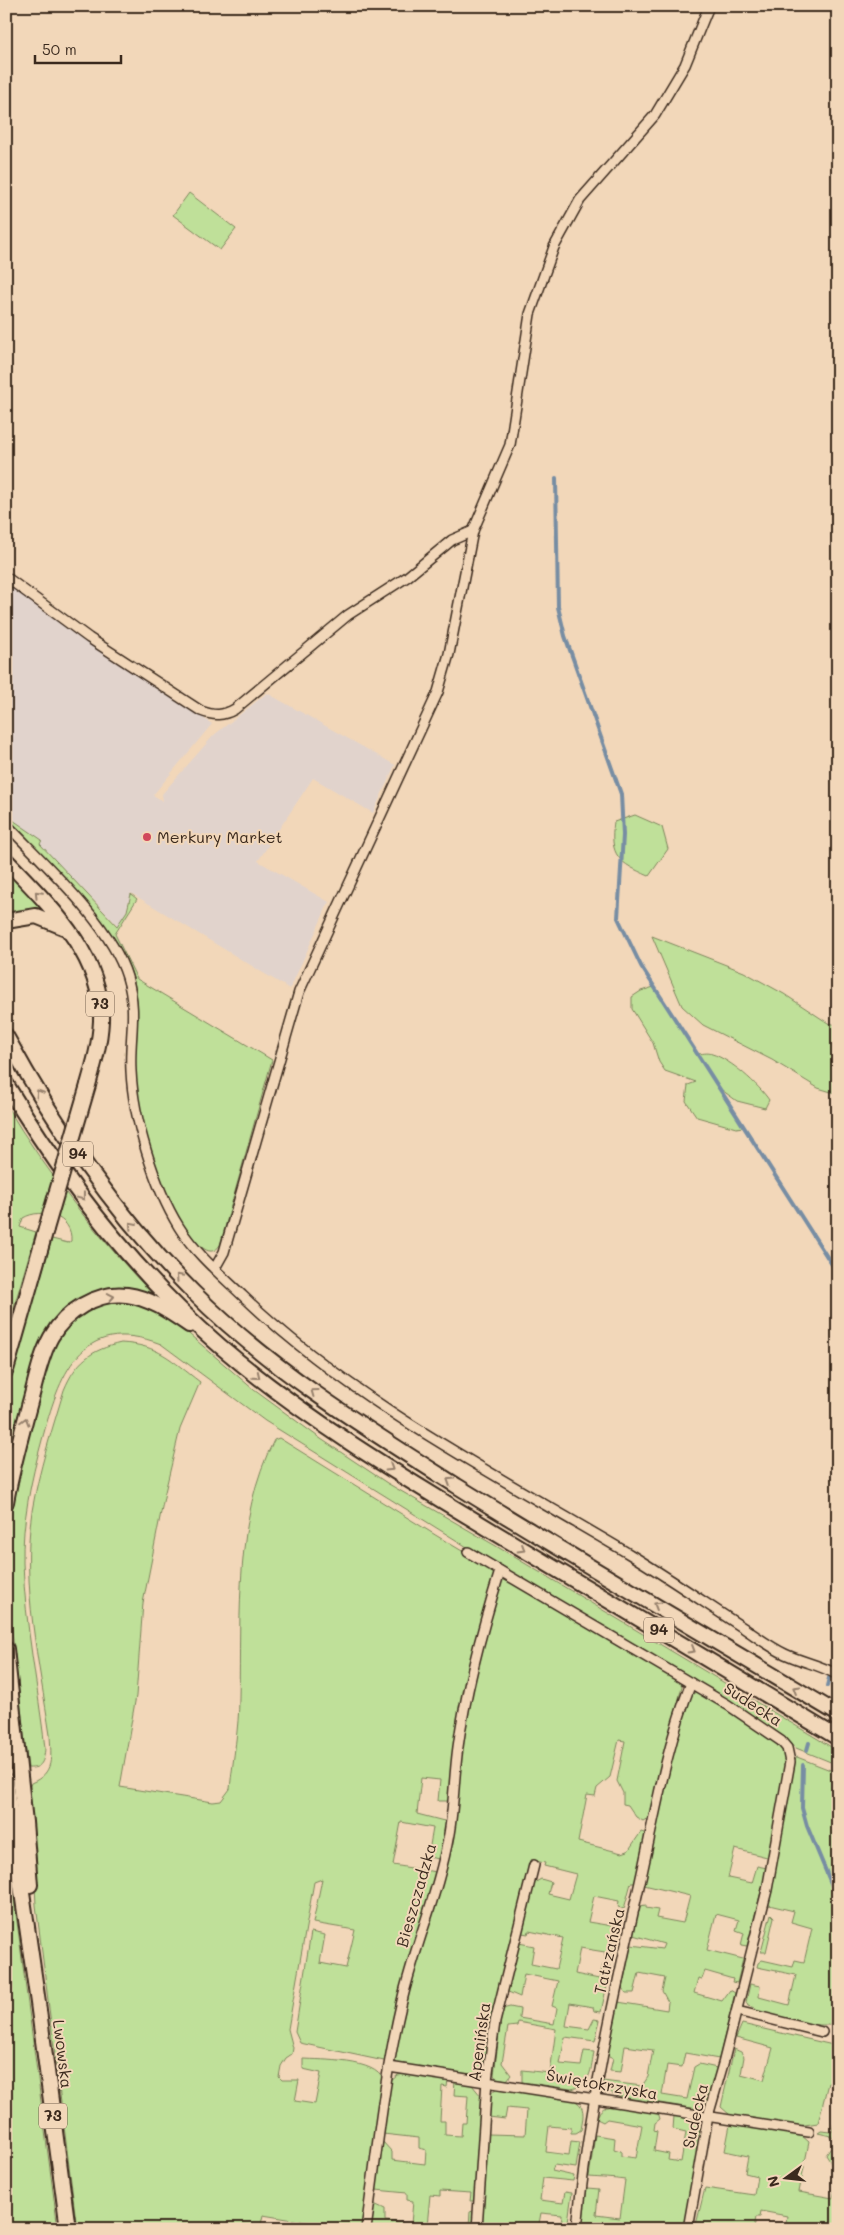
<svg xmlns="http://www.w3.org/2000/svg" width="844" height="2235" font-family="Mali,sans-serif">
<rect width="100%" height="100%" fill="#f2d7b9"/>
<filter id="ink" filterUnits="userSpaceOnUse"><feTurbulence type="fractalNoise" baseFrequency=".02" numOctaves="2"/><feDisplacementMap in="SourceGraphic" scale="10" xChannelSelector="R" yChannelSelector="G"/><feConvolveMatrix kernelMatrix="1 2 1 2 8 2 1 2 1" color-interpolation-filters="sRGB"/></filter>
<g filter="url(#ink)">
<path fill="#e1d3cc" d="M6 579 212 724 153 795 163 801 162 794 214 735 267 693 395 765 373 813 313 778 258 861 329 902 290 989 131 893 126 912 118 926 40 844 42 840 17 823 6 809Z"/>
<g fill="#bfe099" stroke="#7d855c">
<path d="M189 193 236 229 220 250 173 215Z"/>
<path d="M635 815 662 827 668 849 649 876C619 863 609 856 614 822Z"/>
<path d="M10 818 42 840 40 844 117 926 127 911 131 894 137 899 115 934 137 979 272 1060 220 1245C209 1262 194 1239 186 1230 165 1203 134 1108 135 1073 135 1039 143 1005 131 972 112 919 54 868 15 829Z"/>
<path d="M6 871 47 911 26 910 6 915Z"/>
<path d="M652 936 744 972 784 994 828 1023 838 1025V1094L818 1088 772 1060 703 1025 682 1006Z"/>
<path d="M654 987 697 1054C701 1054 708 1052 712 1054 730 1059 759 1085 769 1100L765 1108 737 1101 719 1088 743 1127 736 1128 697 1117 686 1101 688 1085 696 1082 665 1071 659 1062 653 1043 632 1009V997L641 991Z"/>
<path d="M6 1105C48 1175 99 1238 155 1297L70 1306 19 1417 6 1469V1396L12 1375 52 1239 68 1243 71 1241C73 1216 42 1207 23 1218L20 1227 36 1232 6 1334Z"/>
<path d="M111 1302 133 1303 156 1311 182 1328 254 1390 321 1439 387 1483 496 1546 838 1751V1765L796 1748 512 1575 265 1421 161 1344C79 1313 59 1377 42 1440 31 1480 22 1521 23 1563 25 1625 38 1687 45 1748 44 1761 42 1769 28 1768L9 1606 7 1567 11 1500 46 1361 58 1338 72 1320 90 1308Z"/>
<path d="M121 1343C159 1345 171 1360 200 1382L180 1429 165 1492 143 1603 136 1696 120 1787 213 1802 221 1801 230 1789C233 1759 239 1728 239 1698 241 1613 234 1519 274 1440L279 1438 437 1536 680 1681 682 1686 650 1817 643 1821 636 1817 628 1805 623 1804V1793L617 1781 625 1741 619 1740 610 1777 597 1788 595 1796 587 1795 578 1842 622 1853 628 1851 641 1832 647 1834 639 1871 634 1883H631L624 1909 618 1907 619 1901 594 1896 588 1922 612 1926 615 1917 621 1919 612 1958 605 1957V1952L580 1948 575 1974 599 1979 603 1965 611 1966 601 2012 594 2011 593 2007 570 2003 566 2026 589 2029 594 2019 600 2020 595 2041 565 2037 560 2064 581 2066 584 2051 594 2052C591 2069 591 2086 571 2089L522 2082V2070L550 2073 556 2029 518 2022 517 2026 508 2027 502 2063 511 2075 507 2080 496 2078 494 2075 502 2009 510 2007 520 2009 519 2018 554 2024 557 2008 552 2006 558 1981 524 1974 520 1997 506 1991 519 1943 534 1946 531 1964 556 1969 563 1938 529 1931 528 1934 522 1933 534 1883 541 1879 551 1882 548 1894 569 1899 576 1874 544 1866 545 1863 530 1860 501 1979 485 2068 478 2075 399 2065 396 2062 394 2057 418 1956 443 1880 450 1801H438L440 1780 421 1778 417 1814 448 1822 439 1859 428 1857 433 1828 401 1822 393 1865 436 1872 386 2059 384 2061 300 2043 295 2032 311 1932 325 1935 320 1963 346 1968 355 1930 313 1923 322 1879 314 1882 288 2029 293 2048 292 2054 286 2058 281 2066 279 2077 282 2080H299L295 2101 315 2104 321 2073 303 2069V2059C322 2060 376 2059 383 2080L361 2229H312V2223L263 2215 260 2229H77L36 1905 30 1786 31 1783C55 1773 51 1757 50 1735 39 1662 21 1585 32 1511 39 1470 52 1430 64 1390 76 1361 91 1350 121 1343Z"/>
<path d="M699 1691C725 1708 770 1728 787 1754L771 1858 735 1849 728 1878 752 1883 757 1866 767 1868 747 1946 741 1945 744 1933 736 1930 739 1920 716 1914 707 1950 743 1959 737 1983 732 1982 733 1979 705 1971 702 1979 698 1978 694 1993 722 2001 730 1990 735 1993 719 2059 685 2053 682 2067 667 2065 662 2095 687 2099 694 2067 699 2064 717 2068 708 2104 704 2108 698 2109 621 2097C611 2093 606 2091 603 2081L642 2086 648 2077 653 2050 625 2046 621 2072 610 2071 613 2058 607 2055 618 2002 667 2010 668 2002 662 1991 665 1978 639 1973 634 1993H626L622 1988 631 1945 662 1949 664 1944 633 1935 639 1906 646 1905V1908L658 1910 656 1918 683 1923 690 1896 644 1885 663 1796 687 1701 692 1694Z"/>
<path d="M797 1757 838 1773V2025H809L754 2012 755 2008 748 2006 746 2002 750 1984 760 1986 759 1997 789 2005 796 1975 757 1967 758 1963 762 1960 793 1967 795 1960 804 1962 812 1928 791 1922 794 1911 769 1905 766 1900 794 1762Z"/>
<path d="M6 1839 58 2229H6Z"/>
<path d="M771 1914 774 1917 766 1952H761Z"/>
<path d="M742 2024 833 2045 838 2041V2085L828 2083 818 2123 798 2126 730 2115 721 2107 734 2049 741 2052 744 2057 741 2074 764 2080 773 2048 736 2038Z"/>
<path d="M406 2074 448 2080 447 2087 442 2086 440 2121H445V2135L461 2136 462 2123H466L468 2096 454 2095 455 2081 472 2085 481 2096 474 2201H470L471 2193 440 2191V2196L430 2195 427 2226 455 2228 456 2225 469 2226 470 2212 473 2211 472 2229H370L374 2204 385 2209V2221L411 2224 413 2201 407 2200V2193L376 2190 382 2141 392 2152V2160L425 2164 426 2150 419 2148V2138L383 2134 390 2082 398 2075Z"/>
<path d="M498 2087C516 2089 573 2092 581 2106 585 2113 582 2123 581 2130L576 2133H571V2128L549 2126 546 2152 569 2155 571 2141 580 2142 576 2168 554 2165 552 2171 574 2176 573 2181 543 2178 540 2200 563 2203 565 2192 572 2193 567 2229H561L562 2215 541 2213 538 2229H482L488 2134 525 2135 527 2110 507 2108 505 2119 489 2117 491 2093Z"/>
<path d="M616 2106 658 2112 660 2119 655 2123 654 2130 657 2131 654 2151 669 2154 668 2160 681 2162 686 2132 673 2129 674 2116 692 2118 700 2125 701 2131 683 2229H582L587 2188 599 2189 596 2215 620 2218 625 2180C612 2178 601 2178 589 2177L595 2135 615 2138 614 2149 621 2151V2156L636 2158 642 2125 607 2119 603 2122 597 2119C599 2108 606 2106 616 2106Z"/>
<path d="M834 2124H838V2229H785L787 2216 761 2211 760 2217H756L754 2229H695L705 2188 754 2195 757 2176 745 2173 748 2156 725 2151 730 2125 801 2135 809 2142 799 2192 833 2198C837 2182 836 2169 826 2155L833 2145 835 2137 818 2133 821 2131 832 2132Z"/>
</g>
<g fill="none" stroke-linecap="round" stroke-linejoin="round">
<g stroke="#778da3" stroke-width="4">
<path d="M556 478 558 607 565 636 621 794 623 835 618 918 641 966 838 1274"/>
<path d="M834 1663 838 1650"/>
<path d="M827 1686 829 1678"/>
<path d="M807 1750 809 1743"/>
<path d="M803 1765 802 1808 807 1826 838 1900"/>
</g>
<g stroke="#3b2a1e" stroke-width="12">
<g id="street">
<path d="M6 577 89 638 201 711C214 716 223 716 235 709L348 615 407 577 452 540 473 531"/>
<path d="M6 824C45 865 111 924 127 977 138 1013 129 1036 131 1071 133 1117 154 1187 179 1227 195 1253 221 1275 243 1296 354 1403 499 1476 631 1555 669 1578 705 1603 742 1627 756 1636 770 1647 785 1654 802 1662 821 1665 838 1675"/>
<path d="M215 1268 224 1252 299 992 438 692 449 654 473 531 510 445 530 314 554 247 580 200 655 115 685 65 709 6"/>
<path d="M468 1552 728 1705 781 1741 787 1748 790 1762 767 1890 723 2064 708 2116 688 2229"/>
<path d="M737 2011 822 2032"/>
<path d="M389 2067 809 2132"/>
<path d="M366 2229C377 2153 384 2076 402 2001 415 1945 439 1891 449 1834 454 1805 454 1776 458 1747 466 1687 482 1629 500 1571"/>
<path d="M477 2229 487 2080 495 2022 534 1865"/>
<path d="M577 2229C588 2111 614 1997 640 1882 655 1815 666 1747 691 1683"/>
</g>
</g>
<g stroke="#3b2a1e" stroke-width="18">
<g id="primary">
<path d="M6 860C49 905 103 955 101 1021 100 1043 94 1064 88 1085"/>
<path d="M6 921 36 916 63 927"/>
<path d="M6 1036C57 1130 117 1216 193 1292 270 1369 365 1428 457 1486 583 1564 711 1638 838 1714"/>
<path d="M6 1084C63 1179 135 1273 220 1346 311 1424 416 1485 519 1547 625 1610 732 1674 838 1738"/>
<path d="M6 1370 46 1229"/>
<path d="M6 1502C12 1468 21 1436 30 1402 36 1381 40 1357 51 1337 65 1312 97 1291 127 1295 150 1298 170 1312 189 1325"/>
<path d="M6 1649 25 1822 30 1885"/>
<path d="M6 1781 38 2003 68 2229"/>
</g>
</g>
<use href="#street" stroke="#f2d7b9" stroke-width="9"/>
<use href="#primary" stroke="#f2d7b9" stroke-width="14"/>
<g stroke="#3b2a1e" stroke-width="18" stroke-linecap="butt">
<path id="primary-bridge" d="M46 1229 88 1085"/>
</g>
<use href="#primary-bridge" stroke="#f2d7b9" stroke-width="14"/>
</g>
<defs><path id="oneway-chevron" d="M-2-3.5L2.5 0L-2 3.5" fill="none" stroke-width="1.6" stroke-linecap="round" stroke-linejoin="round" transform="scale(1.25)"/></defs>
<g stroke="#96806c">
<use href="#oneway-chevron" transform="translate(38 894) rotate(-133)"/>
<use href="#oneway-chevron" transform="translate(39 1093) rotate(-122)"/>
<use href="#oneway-chevron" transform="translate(82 1197) rotate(53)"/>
<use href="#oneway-chevron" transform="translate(132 1225) rotate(-131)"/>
<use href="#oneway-chevron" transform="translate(179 1277) rotate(-133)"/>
<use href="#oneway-chevron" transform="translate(111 1297) rotate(-10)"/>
<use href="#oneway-chevron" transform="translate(257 1376) rotate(39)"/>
<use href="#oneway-chevron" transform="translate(314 1392) rotate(-144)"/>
<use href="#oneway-chevron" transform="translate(25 1421) rotate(-74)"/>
<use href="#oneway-chevron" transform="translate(390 1468) rotate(32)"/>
<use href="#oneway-chevron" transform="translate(450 1481) rotate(-148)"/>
<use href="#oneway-chevron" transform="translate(522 1549) rotate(31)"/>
<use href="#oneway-chevron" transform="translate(657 1605) rotate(-149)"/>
<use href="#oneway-chevron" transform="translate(692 1650) rotate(31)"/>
<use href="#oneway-chevron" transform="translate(796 1689) rotate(-149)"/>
</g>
</g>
<circle fill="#d1495b" stroke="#f2d7b9" stroke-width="2" cx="147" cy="837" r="5"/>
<g text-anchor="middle" stroke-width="4" stroke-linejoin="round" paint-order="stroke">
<g fill="#f2d7b9" stroke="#725e4c" stroke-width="1">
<rect x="86" y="991.5" width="28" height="25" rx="4"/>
<rect x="63" y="1141.5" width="30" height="25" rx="4"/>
<rect x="644" y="1617.5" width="30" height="25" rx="4"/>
<rect x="39" y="2103.5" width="28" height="25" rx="4"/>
</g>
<g font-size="15" font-weight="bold" fill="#3b2a1e">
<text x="100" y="1009">73</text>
<text x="78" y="1159">94</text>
<text x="659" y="1635">94</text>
<text x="53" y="2121">73</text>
</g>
<g font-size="16" fill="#3b2a1e" stroke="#f2d7b9" text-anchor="start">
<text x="157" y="843">Merkury Market</text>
</g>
<g font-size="16" fill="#3b2a1e" stroke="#f2d7b9">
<text transform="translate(753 1704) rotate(33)" y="6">Sudecka</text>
<text transform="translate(416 1895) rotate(-74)" y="6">Bieszczadzka</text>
<text transform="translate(609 1951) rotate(-77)" y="6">Tatrzańska</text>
<text transform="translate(479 2042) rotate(-82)" y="6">Apenińska</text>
<text transform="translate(63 2054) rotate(83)" y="6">Lwowska</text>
<text transform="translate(602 2084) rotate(10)" y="6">Świętokrzyska</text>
<text transform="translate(695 2116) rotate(-77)" y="6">Sudecka</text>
</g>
</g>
<rect width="844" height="2235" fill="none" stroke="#f2d7b9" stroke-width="25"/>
<rect x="12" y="12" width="819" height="2210" fill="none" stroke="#3b2a1e" stroke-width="2" filter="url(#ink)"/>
<g transform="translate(786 2178) rotate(255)" stroke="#f2d7b9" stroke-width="4" paint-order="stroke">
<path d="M0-4L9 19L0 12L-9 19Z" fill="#3b2a1e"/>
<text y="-8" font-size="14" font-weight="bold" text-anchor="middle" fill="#3b2a1e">N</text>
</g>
<path d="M35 55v8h86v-8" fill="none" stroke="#3b2a1e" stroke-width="2.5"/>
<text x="42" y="55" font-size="15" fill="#3b2a1e" stroke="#f2d7b9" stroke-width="4" paint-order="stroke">50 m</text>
</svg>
